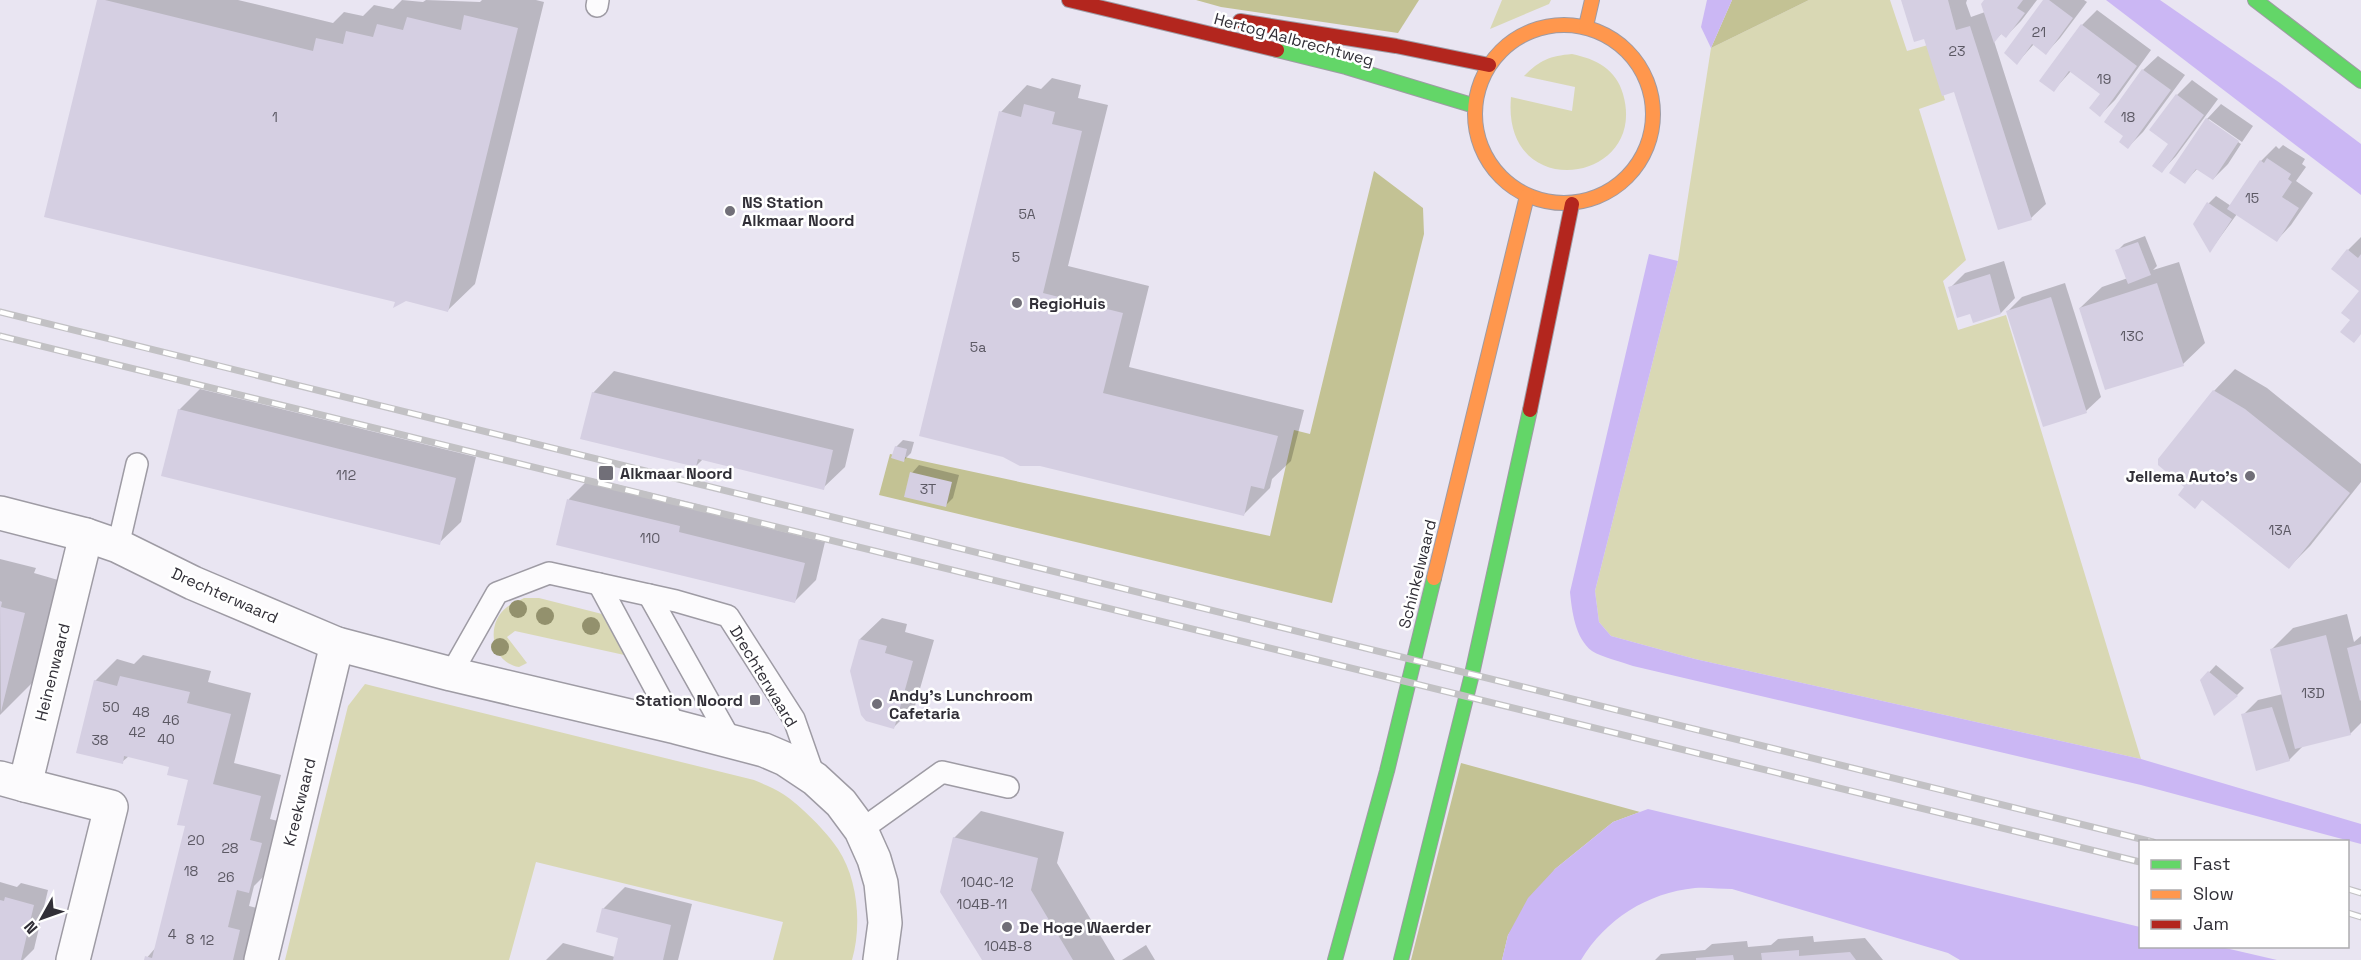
<svg xmlns="http://www.w3.org/2000/svg" width="2361" height="960" font-family="'Space Grotesk',sans-serif">
<rect width="100%" height="100%" fill="#e9e5f2"/>
<g fill="#d9d8b4">
<path d="M1502 0H1551L1549 4 1490 29Z"/>
<path d="M1809 0H1890L1907 51 1928 45 1945 100 1919 109 1966 260 1943 281 1958 330 2006 315 2141 759 1695 659 1611 636 1599 622 1595 591 1678 261 1711 48Z"/>
<path d="M1572 54C1596 59 1616 69 1623 94 1649 184 1501 205 1511 97L1572 111 1575 87 1524 76C1540 60 1550 56 1572 54Z"/>
<path d="M524 598H539L606 615 629 656 515 631 507 637 527 663 519 667C491 663 485 623 507 607 512 603 519 601 524 598Z"/>
<path d="M365 684 754 780C763 784 774 788 783 794 800 805 827 832 838 849 858 879 862 926 852 960H773L783 922 536 862 509 960H285L348 706Z"/>
</g>
<g fill="#c3c294">
<path d="M1196 0H1419L1398 33 1221 7Z"/>
<path d="M1732 0H1809L1711 48Z"/>
<path d="M1374 171 1423 208 1424 234 1332 603 879 495 890 454 1270 536 1294 430 1310 434Z"/>
<path d="M1461 763 1640 812 1613 822 1555 869 1508 935 1502 960H1411Z"/>
</g>
<g fill="#cbb7f4">
<path d="M1707 0H1732L1711 48 1701 27Z"/>
<path d="M2106 0H2160L2280 83 2361 144V195Z"/>
<path d="M1649 254 1678 261 1595 591 1599 622 1611 636 1695 659 2141 759 2361 824V844L2141 785 1633 666C1622 662 1601 657 1592 651 1575 638 1572 611 1570 592Z"/>
<path d="M1648 809 2140 927V946L2221 947 2277 960H1960L1948 953 1732 889C1720 889 1707 887 1695 888 1647 893 1606 919 1581 960H1502L1508 935 1528 898 1555 869 1613 822Z"/>
</g>
<g fill="#0003">
<path d="M99 0H238L333 23 344 12 363 16 374 5 393 9 402 0 423 2 426 0 480 2 482 0H536L544 2 475 284 448 310 405 299 397 301Z"/>
<path d="M1903 0H1967L1966 3 1971 17 1985 12V0H2037L2021 21 2006 36 2002 33 1994 41 2046 204 2031 218Z"/>
<path d="M2045 0H2084L2087 2 2060 38 2046 53 2034 44 2017 63Z"/>
<path d="M2097 10 2151 50 2115 100 2100 115 2102 94 2071 71 2054 90 2041 81 2082 25Z"/>
<path d="M2158 56 2185 75 2143 132 2128 147 2125 136 2143 70Z"/>
<path d="M1052 78 1081 85 1078 98 1108 105 1068 266 1149 286 1129 367 1304 410 1291 461 1272 479 1270 488 1244 514 1040 465 1001 112 1027 85 1041 89Z"/>
<path d="M2192 80 2218 99 2176 156 2162 171 2170 143 2177 95Z"/>
<path d="M2221 104 2253 126 2242 142 2209 119 2207 121 2241 144 2228 164 2213 179 2198 168 2185 182 2207 119Z"/>
<path d="M2283 145 2305 159 2302 164 2306 167 2296 181 2313 193 2291 225 2277 240 2237 214 2210 251 2209 203 2216 196 2231 206 2261 161 2276 146 2279 149Z"/>
<path d="M2145 236 2157 266 2153 270 2179 262 2205 343 2183 364 2080 308 2102 287 2128 278 2117 251 2124 244Z"/>
<path d="M2361 237V333L2352 320 2361 290 2348 250Z"/>
<path d="M2004 261 2015 298 2001 313 1971 312 1950 288 1965 273Z"/>
<path d="M2065 283 2101 397 2086 411 2008 311 2022 297Z"/>
<path d="M2235 369 2267 388 2361 464V482L2310 546 2289 567 2187 486 2214 391Z"/>
<path d="M614 371 854 429 845 467 823 488 703 459 696 466 593 393Z"/>
<path d="M200 389 476 457 461 522 439 543 179 410Z"/>
<path d="M903 440 914 442 911 453 904 460 896 447Z"/>
<path d="M919 465 959 475 953 498 945 506 912 473Z"/>
<path d="M590 478 701 505 700 511 825 542 816 580 794 602 558 544 569 499Z"/>
<path d="M0 559 36 568 34 573 58 580 33 682 0 715Z"/>
<path d="M2347 614 2354 642 2361 636V723L2350 734 2303 746 2289 760 2243 715 2258 700 2283 694 2272 649 2293 628Z"/>
<path d="M882 618 907 624 905 632 934 640 915 706 894 727 853 675 860 639Z"/>
<path d="M143 655 211 671 208 682 251 693 234 763 281 775 270 819 282 822 270 870 254 886 249 906 261 909 245 960H145L157 946 187 825 190 779 171 766 129 756 122 762 95 681 117 659 134 664Z"/>
<path d="M2216 665 2244 688 2237 695 2202 680Z"/>
<path d="M981 811 1064 832 1057 863 1115 960H983L954 838Z"/>
<path d="M0 882 17 887 21 883 48 890 34 949 23 960H0Z"/>
<path d="M625 887 692 904 678 960H546L563 943 615 957 620 937 603 909Z"/>
<path d="M1813 936 1814 942 1865 938 1883 960H1655L1661 954 1705 950 1712 944 1747 941 1748 947 1771 945 1778 939Z"/>
<path d="M1146 945 1155 960H1122Z"/>
</g>
<g fill="#d5cfe2">
<path d="M97 0H105L313 51 316 38 343 44 346 31 373 37 377 24 403 30 407 17 461 30 464 15 518 28 448 312 406 301 393 308 395 302 44 217Z"/>
<path d="M1901 0H1948L1956 30 1970 26 2032 220 1998 230 1954 92 1942 96 1924 39 1914 42Z"/>
<path d="M1984 0H2023L2017 8 2025 13 2006 38 2001 34 1994 43 1981 4Z"/>
<path d="M2043 0H2049L2073 18 2046 55 2032 44 2017 65 2004 53Z"/>
<path d="M2081 24 2137 66 2100 117 2089 108 2100 94 2069 71 2054 92 2039 81Z"/>
<path d="M2142 69 2171 90 2128 149 2119 142 2123 136 2104 122Z"/>
<path d="M2176 94 2204 115 2162 173 2152 166 2168 144 2149 130Z"/>
<path d="M1024 104 1055 112 1052 124 1082 131 1043 293 1123 313 1103 393 1278 436 1264 489 1251 486 1244 516 1040 466H1020L1003 457 919 436 999 111 1021 117Z"/>
<path d="M2206 118 2239 141 2213 180 2196 169 2185 184 2169 173Z"/>
<path d="M2267 158 2291 174 2288 179 2292 182 2282 197 2299 208 2277 242 2227 209 2260 160 2264 163Z"/>
<path d="M2207 202 2232 219 2210 253 2193 224Z"/>
<path d="M2138 242 2151 275 2128 284 2115 250Z"/>
<path d="M2347 249 2358 258 2361 254V334L2354 343 2340 332 2350 320 2341 313 2359 291 2331 269Z"/>
<path d="M1990 274 2001 314 1973 323 1970 314 1957 318 1948 287Z"/>
<path d="M2157 283 2184 366 2105 390 2079 308Z"/>
<path d="M2051 297 2087 413 2043 427 2006 311Z"/>
<path d="M2213 390 2245 409 2350 493 2289 569 2202 500 2195 509 2178 495 2184 487 2158 465V459Z"/>
<path d="M592 392 833 450 824 490 698 459 696 467 580 439Z"/>
<path d="M178 409 456 478 440 545 161 476Z"/>
<path d="M895 446 907 449 904 462 891 458Z"/>
<path d="M910 472 952 482 946 507 904 497Z"/>
<path d="M567 499 680 526 679 532 805 563 795 603 556 545Z"/>
<path d="M0 601 2 602 1 607 25 613 1 712Z"/>
<path d="M2326 635 2351 735 2295 749 2270 649Z"/>
<path d="M859 639 887 646 885 653 913 661 894 729 866 721 861 715 850 671Z"/>
<path d="M2361 644V700L2360 701 2347 648Z"/>
<path d="M2208 671 2238 696 2214 716 2200 680Z"/>
<path d="M120 676 190 692 187 703 231 714 213 784 261 796 250 840 262 843 249 893 237 890 228 927 240 930 233 960H144L145 956 152 958 185 826 177 825 188 780 167 775 169 767 124 756 123 764 76 753 94 680 117 686Z"/>
<path d="M2272 707 2290 761 2256 771 2241 714Z"/>
<path d="M953 837 1038 858 1031 890 1073 960H982L940 892Z"/>
<path d="M5 897 34 905 21 960H0V900L4 901Z"/>
<path d="M602 908 671 925 663 960H613L618 938 596 932Z"/>
<path d="M1799 950V956L1850 952 1856 960H1762L1761 953Z"/>
<path d="M1733 955 1734 960H1696V958Z"/>
</g>
<g fill="none" stroke-linecap="round" stroke-linejoin="round">
<g stroke="#9e9ba4" stroke-width="24">
<g id="lane">
<path d="M597 6 598 0"/>
<path d="M118 546 137 464"/>
<path d="M599 584 676 727"/>
<path d="M649 595 731 741"/>
<path d="M451 674 497 593 549 573 676 601 728 616 794 719 815 779"/>
<path d="M861 830 942 772 1008 787"/>
</g>
</g>
<g stroke="#9e9ba4" stroke-width="36">
<g id="street">
<path d="M0 513 86 535 118 546 193 583 337 644 451 674 676 727 764 750 785 759 815 779 841 803 861 830 874 859 881 883 885 923 880 960"/>
<path d="M0 778 25 785 86 535"/>
<path d="M25 785 111 807 73 960"/>
<path d="M261 960 337 644"/>
</g>
</g>
<g stroke="#9e9ba4" stroke-width="16">
<g id="fast">
<path d="M2255 0 2361 81"/>
<path d="M1277 50 1346 67 1475 106"/>
<path d="M1335 960 1387 771 1434 578"/>
<path d="M1401 960 1472 674 1530 410"/>
</g>
</g>
<g stroke="#9e9ba4" stroke-width="16">
<g id="slow">
<circle cx="1564" cy="114" r="89"/>
<path d="M1586 26 1592 0"/>
<path d="M1434 578 1527 196"/>
</g>
</g>
<g stroke="#9e9ba4" stroke-width="16">
<g id="jam">
<path d="M1069 0 1277 50"/>
<path d="M1240 21 1396 46 1489 65"/>
<path d="M1530 410 1572 204"/>
</g>
</g>
<use href="#lane" stroke="#fcfbfd" stroke-width="21"/>
<use href="#street" stroke="#fcfbfd" stroke-width="33"/>
<use href="#fast" stroke="#63d668" stroke-width="14"/>
<use href="#slow" stroke="#ff974d" stroke-width="14"/>
<use href="#jam" stroke="#b3261e" stroke-width="14"/>
<g stroke="#c2c1c4" stroke-width="7">
<g id="rail">
<path d="M0 312 2153 842"/>
<path d="M0 336 2140 862"/>
<path d="M2348 889 2361 893"/>
<path d="M2348 913 2361 917"/>
</g>
</g>
<use href="#rail" stroke="#fff" stroke-width="4.5" stroke-dasharray="14" stroke-linecap="butt"/>
</g>
<g fill="#93916d">
<circle cx="518" cy="609" r="9"/>
<circle cx="545" cy="616" r="9"/>
<circle cx="591" cy="626" r="9"/>
<circle cx="500" cy="647" r="9"/>
</g>
<g fill="#716f78" stroke="#fff" stroke-width="2">
<circle cx="730" cy="211" r="6"/>
<circle cx="1017" cy="303" r="6"/>
<rect x="598" y="465" width="16" height="16" rx="3"/>
<circle cx="2250" cy="476" r="6"/>
<rect x="749" y="694" width="12" height="12" rx="3"/>
<circle cx="877" cy="704" r="6"/>
<circle cx="1007" cy="927" r="6"/>
</g>
<g text-anchor="middle" stroke-width="5" stroke-linejoin="round" paint-order="stroke">
<g font-size="14" fill="#5c5964">
<text x="2039" y="37">21</text>
<text x="1957" y="56">23</text>
<text x="2104" y="84">19</text>
<text x="275" y="122">1</text>
<text x="2128" y="122">18</text>
<text x="2252" y="203">15</text>
<text x="1027" y="219">5A</text>
<text x="1016" y="262">5</text>
<text x="2132" y="341">13C</text>
<text x="978" y="352">5a</text>
<text x="346" y="480">112</text>
<text x="928" y="494">3T</text>
<text x="2280" y="535">13A</text>
<text x="650" y="543">110</text>
<text x="2313" y="698">13D</text>
<text x="111" y="712">50</text>
<text x="141" y="717">48</text>
<text x="171" y="725">46</text>
<text x="137" y="737">42</text>
<text x="166" y="744">40</text>
<text x="100" y="745">38</text>
<text x="196" y="845">20</text>
<text x="230" y="853">28</text>
<text x="191" y="876">18</text>
<text x="226" y="882">26</text>
<text x="987" y="887">104C-12</text>
<text x="982" y="909">104B-11</text>
<text x="172" y="939">4</text>
<text x="190" y="944">8</text>
<text x="207" y="945">12</text>
<text x="1008" y="951">104B-8</text>
</g>
<g font-size="16" fill="#312f37" stroke="#fff">
<text transform="translate(1294 39) rotate(15)" y="6">Hertog Aalbrechtweg</text>
<text transform="translate(1417 574) rotate(-76)" y="6">Schinkelwaard</text>
<text transform="translate(225 595) rotate(24)" y="6">Drechterwaard</text>
<text transform="translate(52 672) rotate(-76)" y="6">Heinenwaard</text>
<text transform="translate(764 676) rotate(59)" y="6">Drechterwaard</text>
<text transform="translate(299 802) rotate(-76)" y="6">Kreekwaard</text>
</g>
<g font-size="16" font-weight="bold" fill="#312f37" stroke="#fff" text-anchor="start">
<text x="742" y="208">NS Station<tspan x="742" dy="18">Alkmaar Noord</tspan></text>
<text x="1029" y="309">RegioHuis</text>
<text x="620" y="479">Alkmaar Noord</text>
<text x="2238" y="482" text-anchor="end">Jellema Auto's</text>
<text x="889" y="701">Andy's Lunchroom<tspan x="889" dy="18">Cafetaria</tspan></text>
<text x="743" y="706" text-anchor="end">Station Noord</text>
<text x="1019" y="933">De Hoge Waerder</text>
</g>
</g>
<rect x="2139" y="840" width="210" height="108" fill="#ffffff" stroke="#adacaf" stroke-width="1.5"/>
<rect x="2151" y="860" width="30" height="9" fill="#63d668" stroke="#adacaf" stroke-width="1.5"/>
<text x="2193" y="870" font-size="18" fill="#312f37">Fast</text>
<rect x="2151" y="890" width="30" height="9" fill="#ff974d" stroke="#adacaf" stroke-width="1.5"/>
<text x="2193" y="900" font-size="18" fill="#312f37">Slow</text>
<rect x="2151" y="920" width="30" height="9" fill="#b3261e" stroke="#adacaf" stroke-width="1.5"/>
<text x="2193" y="930" font-size="18" fill="#312f37">Jam</text>
<g transform="translate(42 918) rotate(230)" stroke="#ffffff" stroke-width="4.5" paint-order="stroke">
<path d="M0-4.5L10 22L0 15L-10 22Z" fill="#312f37"/>
<text y="-9" font-size="16" font-weight="bold" text-anchor="middle" fill="#312f37">N</text>
</g>
</svg>
